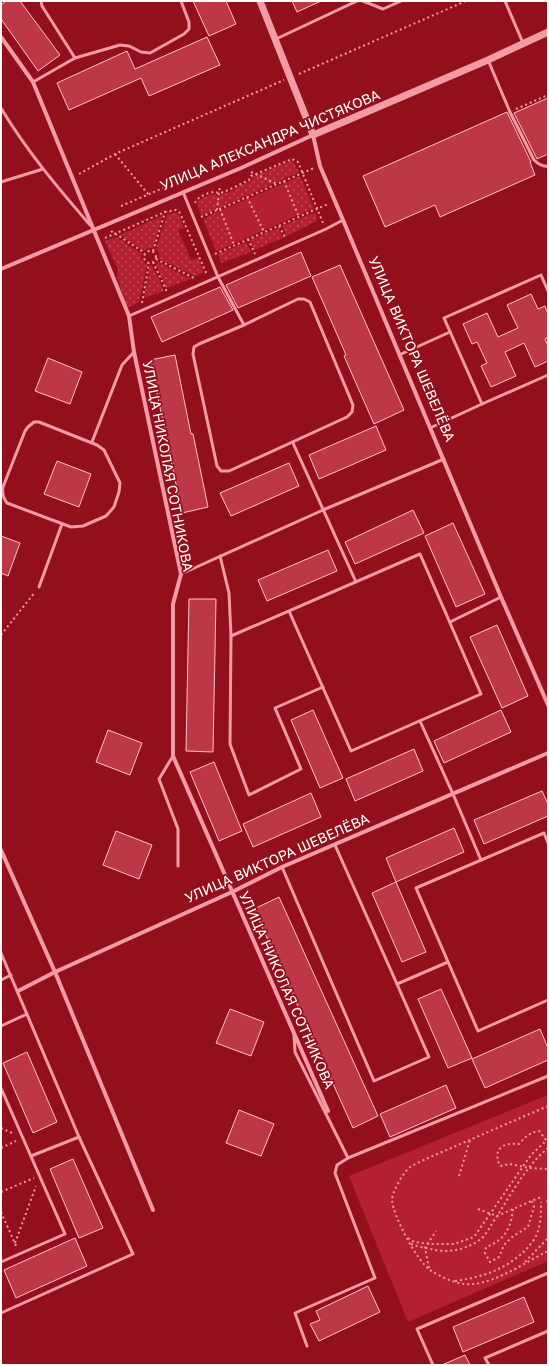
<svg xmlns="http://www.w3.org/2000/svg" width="549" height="1366" font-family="'Golos Text',sans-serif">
<defs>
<pattern id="grass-dots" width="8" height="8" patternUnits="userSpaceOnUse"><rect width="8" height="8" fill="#b42032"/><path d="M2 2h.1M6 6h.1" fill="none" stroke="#c34d5b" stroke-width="1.8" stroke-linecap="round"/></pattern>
</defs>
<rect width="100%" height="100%" fill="#940f1c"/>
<g fill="url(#grass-dots)">
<path d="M293 161 299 172 201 216 197 202C202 197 209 195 215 194L218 196 234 190 236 187 252 180V177L287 162Z"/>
<path d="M300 176 314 209 300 214 287 182Z"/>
<path d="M217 212 231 245 216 251 203 219Z"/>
<path d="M316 212 317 221 286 236 282 226Z"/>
<path d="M178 213 184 228 178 230 191 260 198 258 203 271 202 273 195 276 159 259V253L156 249 167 214Z"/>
<path d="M162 216 153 248H148L144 251 120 235Z"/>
<path d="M278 228 283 238 254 250 250 240Z"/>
<path d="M116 237 142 254C140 259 142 262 147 264L139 302 127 308 117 276 118 269 105 241Z"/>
<path d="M246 242 251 252 221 263 218 254Z"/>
<path d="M158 262 191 279 166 288 156 264Z"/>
<path d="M150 265H152L164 291 144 298Z"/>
</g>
<g fill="#b42032">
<path d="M287 182 300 214 231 245 217 212Z"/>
<path d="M548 1095V1261L408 1322 349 1176Z"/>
</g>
<g fill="#bd3746" stroke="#fec4cb">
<path d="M6 1H20L60 55 38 71 1 19V5Z"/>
<path d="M193 1H226L236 24 209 36Z"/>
<path d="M292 1H321L297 12Z"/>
<path d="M207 37 220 65 149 96 141 78 69 110 57 83 127 51 135 69Z"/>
<path d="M548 98V154L537 159 514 113Z"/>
<path d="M507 112 531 162H530L535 175 440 217 435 205 385 227 363 176Z"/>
<path d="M301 252 311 276 238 308 226 285Z"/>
<path d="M340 265 404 410 374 424 344 356 346 355 312 277Z"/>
<path d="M220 287 233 310 162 342 151 317Z"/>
<path d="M531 294 538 309 545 306 548 314V338L545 339 548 346V361L535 367 524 343 505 352 516 376 491 387 481 366 487 363 477 342 472 344 463 324 487 313 498 337 518 328 507 305Z"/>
<path d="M175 355 191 434H193L208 507 182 513 150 360Z"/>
<path d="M48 358 82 372 70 404 35 391Z"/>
<path d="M376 426 386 450 319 479 309 455Z"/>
<path d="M57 461 91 474 79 507 44 494Z"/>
<path d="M289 463 299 486 231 516 220 493Z"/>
<path d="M413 510 424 533 355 564 345 542Z"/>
<path d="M453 523 485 594 456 607 425 536Z"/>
<path d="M1 536 20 543 8 576 1 573Z"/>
<path d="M328 550 337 571 267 601 258 580Z"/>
<path d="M189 599H216L213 752 186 751Z"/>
<path d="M497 625 528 696 502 708 470 637Z"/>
<path d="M313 710 343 778 320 788 291 720Z"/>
<path d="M501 710 511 732 444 763 434 741Z"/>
<path d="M108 730 142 743 130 775 96 762Z"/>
<path d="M414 749 423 771 355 801 346 779Z"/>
<path d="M214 762 242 831 219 841 190 772Z"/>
<path d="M542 791 548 804V816L484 844 474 820Z"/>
<path d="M311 793 321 817 253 847 243 824Z"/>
<path d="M454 828 464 852 396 882 386 858Z"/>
<path d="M116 831 152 845 139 879 103 865Z"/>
<path d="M396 882 426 952 402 962 372 893Z"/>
<path d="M279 897 378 1116 353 1128 254 909Z"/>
<path d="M441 989 472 1058 448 1068 418 999Z"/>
<path d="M230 1009 264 1022 251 1056 216 1043Z"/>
<path d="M540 1029 548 1048V1060L485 1088 472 1059Z"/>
<path d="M27 1052 57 1122 33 1133 3 1063Z"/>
<path d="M446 1085 456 1108 390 1137 380 1114Z"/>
<path d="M239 1110 274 1124 261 1156 226 1143Z"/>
<path d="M73 1159 103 1228 79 1238 50 1169Z"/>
<path d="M75 1238 87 1266 16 1298 4 1270Z"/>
<path d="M368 1286 380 1312 319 1341 310 1324 320 1320 316 1311Z"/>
<path d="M524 1297 534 1322 463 1352 453 1327Z"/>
<path d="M465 1355 470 1365H442Z"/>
</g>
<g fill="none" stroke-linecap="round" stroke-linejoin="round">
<g stroke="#f49ca6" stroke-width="2" stroke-dasharray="2 3" stroke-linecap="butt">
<path d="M299 74 466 1"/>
<path d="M516 109 548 95"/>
<path d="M115 154 148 194"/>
<path d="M251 172 277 184"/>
<path d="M79 174 115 154 284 80"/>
<path d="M284 181 299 217"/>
<path d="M247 197 264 232"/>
<path d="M195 203C197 197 207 193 214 192 217 192 219 194 223 192 232 189 240 184 249 180L251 176 292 159 298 162 323 223"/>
<path d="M121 206 168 186"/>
<path d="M220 209 234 245"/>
<path d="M217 210 220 185"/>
<path d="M201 217 314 168"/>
<path d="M279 226 286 239"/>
<path d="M111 231 145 253"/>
<path d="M105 238 165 212 176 210 180 213 207 275"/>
<path d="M248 239 255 254"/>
<circle cx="150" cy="257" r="6"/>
<path d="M153 251 166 209"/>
<path d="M215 254 328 204"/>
<path d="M156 259 196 279"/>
<path d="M153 262 167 292"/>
<path d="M142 303 149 263"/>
<path d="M1 635 35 592"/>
<path d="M548 1106 428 1158C422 1161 414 1164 409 1168 403 1173 392 1192 392 1200 393 1216 417 1261 430 1270 441 1277 459 1286 473 1284 497 1282 526 1262 548 1251"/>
<path d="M1 1128 14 1134"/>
<path d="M546 1140 539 1131C529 1133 525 1137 519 1144 503 1142 492 1149 500 1166L510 1164 529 1168 547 1169"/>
<path d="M1 1148 16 1141"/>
<path d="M459 1176 470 1140"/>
<path d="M1 1192 34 1178"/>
<path d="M547 1200 548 1203"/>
<path d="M478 1209 497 1216 541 1197"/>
<path d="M513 1209C511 1228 505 1240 486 1247L485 1253 490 1262 499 1257 504 1245 512 1237 528 1227 534 1207 532 1201"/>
<path d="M1 1212 17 1248"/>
<path d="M408 1238 414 1242 431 1244H454L474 1237 531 1155 548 1139"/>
<path d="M15 1243 36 1186"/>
<path d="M411 1244C418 1247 427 1248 435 1250 452 1253 467 1249 481 1239 487 1234 492 1223 497 1216 512 1193 526 1166 548 1148"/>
<path d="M525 1262 548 1238"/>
<path d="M429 1268 425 1248 436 1231"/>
<path d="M455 1281C484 1277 510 1268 529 1246 531 1243 535 1239 536 1236 541 1225 541 1214 541 1202"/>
</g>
<g stroke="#f49ca6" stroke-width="3">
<path d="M41 1 42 6 75 58"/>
<path d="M363 1 383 9 401 1"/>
<path d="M505 1 523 43"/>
<path d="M276 39 357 1"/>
<path d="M488 60 510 112 534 160C538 164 542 167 548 166"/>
<path d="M33 82 75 58 120 45 129 46 141 52 150 53 184 34 189 29V22L181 1"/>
<path d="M1 108C26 150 58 188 90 225"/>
<path d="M1 182 43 169"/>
<path d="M183 192 218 277 244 325"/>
<path d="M548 291 541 275 444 318 482 404 548 375"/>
<path d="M298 299H304L310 302 353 405 352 412 347 417 229 471H221L217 466 193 354 194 347 199 344 244 325Z"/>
<path d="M129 316 326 229 343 220"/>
<path d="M399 355 450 332"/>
<path d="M34 422H39L97 445 104 450 120 483 119 492 114 507 106 516 83 526 71 527 7 503C3 498 2 493 3 487L25 431 28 427Z"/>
<path d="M430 428 482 404"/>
<path d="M92 442 122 365 134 352"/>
<path d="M293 443 356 582"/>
<path d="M220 556 229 593 231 636 230 744 249 795 301 769 275 708 323 687"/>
<path d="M181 574 323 510 444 459"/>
<path d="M39 587 62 524"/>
<path d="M450 622 501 597"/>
<path d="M231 636 420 554 481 694 351 751 289 611"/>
<path d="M420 721 453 794 481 860"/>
<path d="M173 756 159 779 178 829V866"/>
<path d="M548 843 544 833 416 888 478 1031 548 1000"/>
<path d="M335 845 397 984"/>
<path d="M282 867 374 1081 429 1057 397 984 448 962"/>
<path d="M1 953 79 1137 133 1254 1 1313"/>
<path d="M1 980 11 975"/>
<path d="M1 1026 27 1014"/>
<path d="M294 1035 295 1052 348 1158"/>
<path d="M1 1088 65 1234 1 1262"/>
<path d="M31 1156 79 1137"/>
<path d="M307 1346 295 1313 375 1278 335 1173 337 1165 348 1158 548 1076"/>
<path d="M433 1365 417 1329 548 1273"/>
<path d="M489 1365 485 1358 548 1331"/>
</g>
<g stroke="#f49ca6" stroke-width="4">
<path d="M1 37 33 82 129 316 134 352 181 574 173 604V756L328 1111"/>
<path d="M1 269 241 168 313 135 320 166 343 220 501 597 548 705"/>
<path d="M1 850 55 972 153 1210"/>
<path d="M18 991 55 972 232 892 282 867 548 753"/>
</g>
<path stroke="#f49ca6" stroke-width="7" d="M260 1 313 135 488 60 548 32"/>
</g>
<g text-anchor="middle" stroke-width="3.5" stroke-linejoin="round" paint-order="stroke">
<g font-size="14" fill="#fff" stroke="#940f1c">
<text transform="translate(270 140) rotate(-23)" y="5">УЛИЦА АЛЕКСАНДРА ЧИСТЯКОВА</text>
<text transform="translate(412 349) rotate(67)" y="5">УЛИЦА ВИКТОРА ШЕВЕЛЁВА</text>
<text transform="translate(168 466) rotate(79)" y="5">УЛИЦА НИКОЛАЯ СОТНИКОВА</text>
<text transform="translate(277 858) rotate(-24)" y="5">УЛИЦА ВИКТОРА ШЕВЕЛЁВА</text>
<text transform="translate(287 990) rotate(66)" y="5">УЛИЦА НИКОЛАЯ СОТНИКОВА</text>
</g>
</g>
<rect width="549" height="1366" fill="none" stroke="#ffffff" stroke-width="4"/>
</svg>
